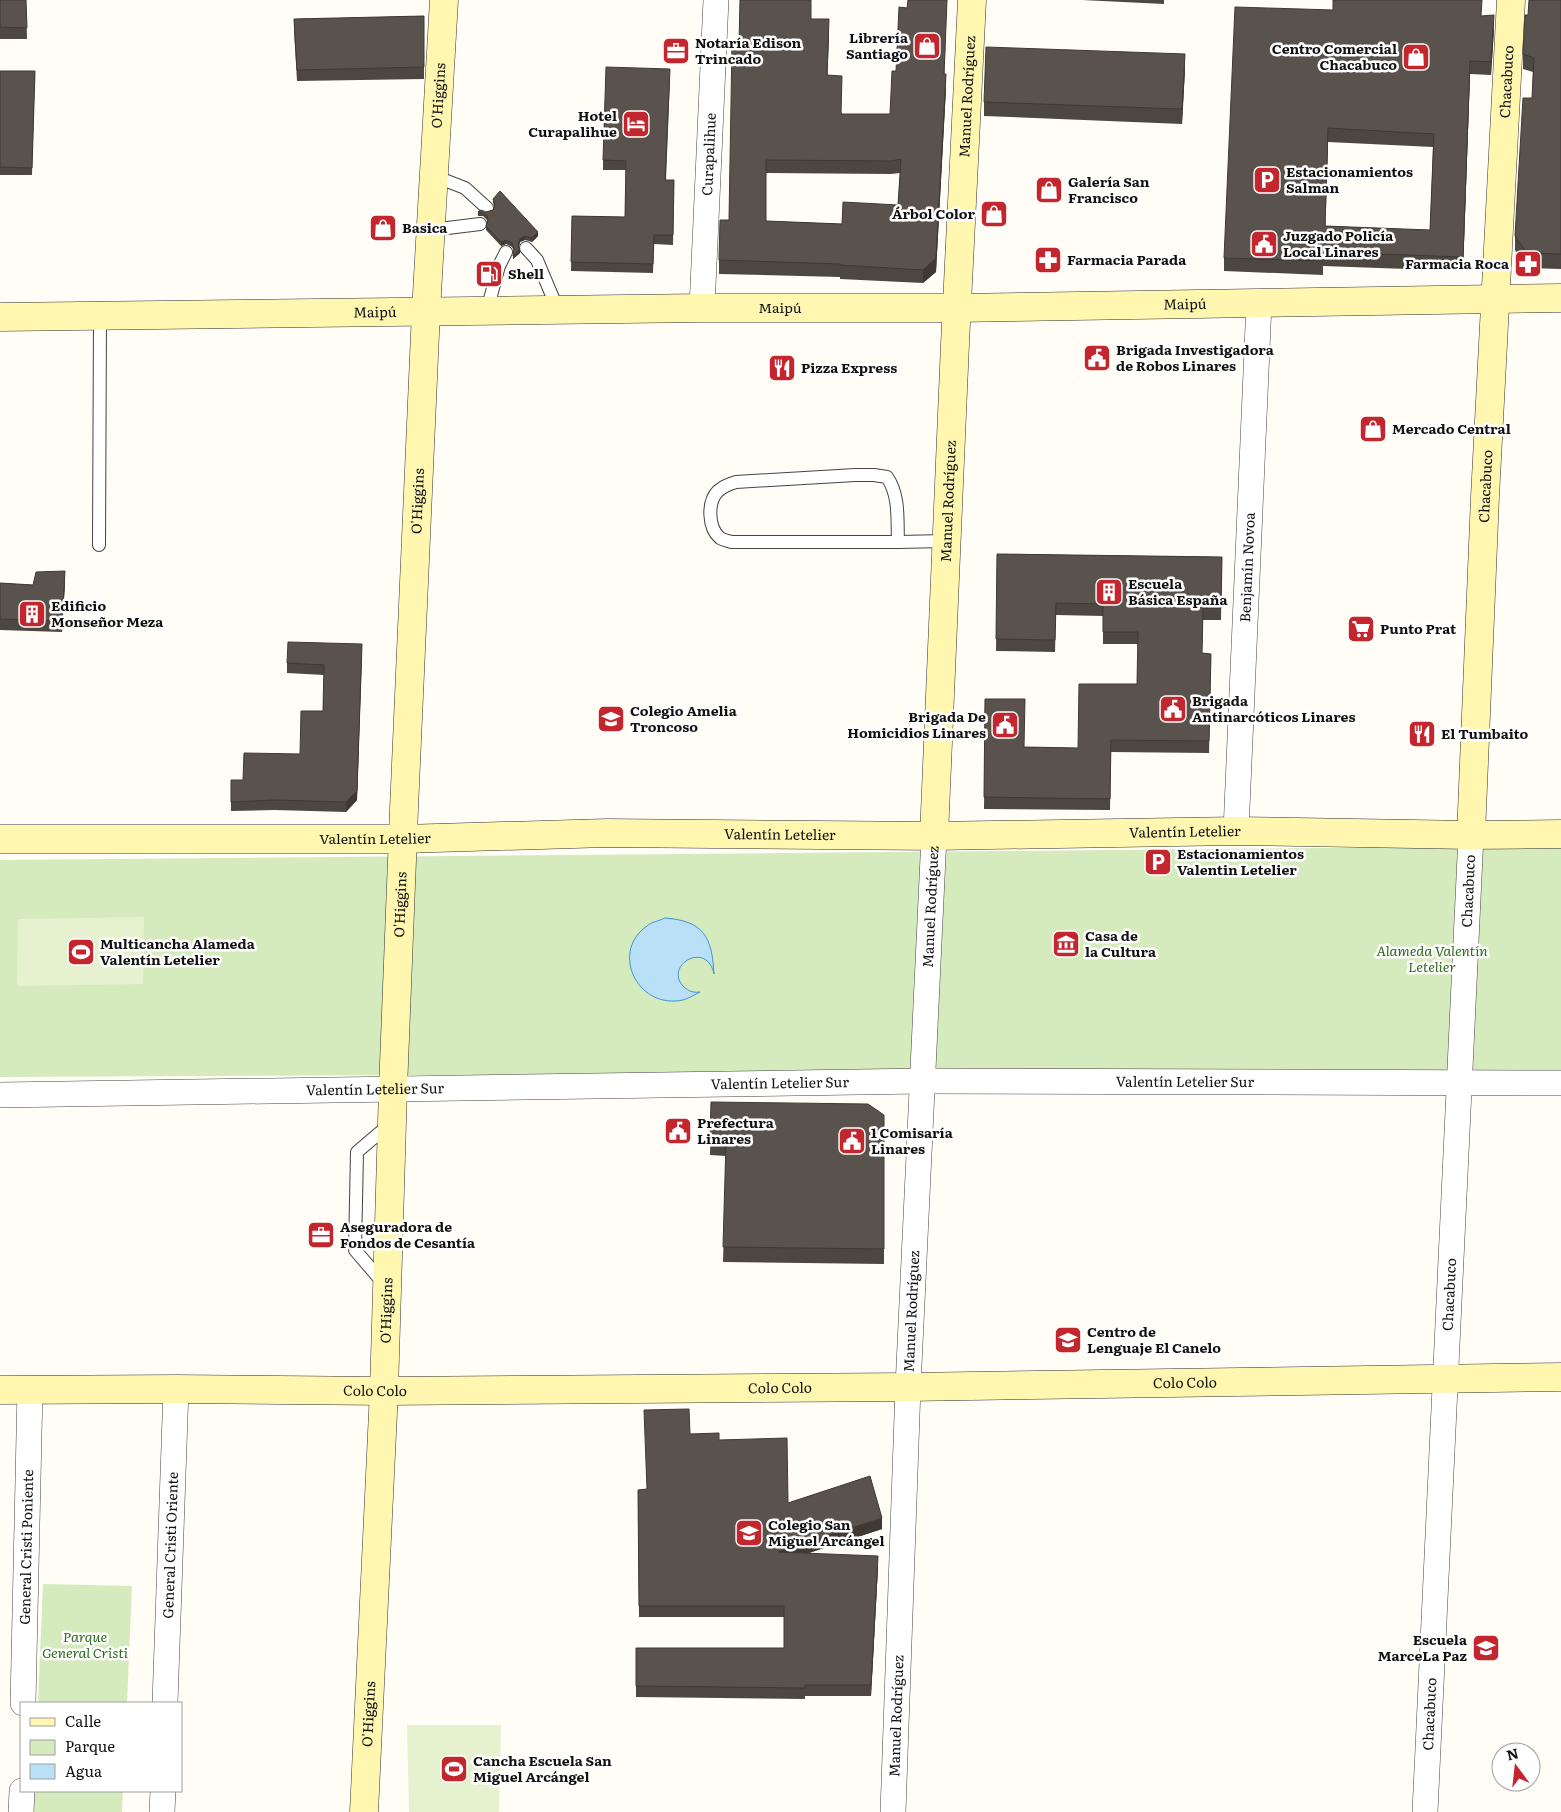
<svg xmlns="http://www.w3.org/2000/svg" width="1561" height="1812" font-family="Literata,serif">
<rect width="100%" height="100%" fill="#fffdf5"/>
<g fill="#d5ebbd">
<path d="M1561 846V1070L0 1077V860Z"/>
<path d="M43 1584 132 1586 127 1703H38Z"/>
<path d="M35 1791H123L122 1812H34Z"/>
</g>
<g fill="#e6f2cf">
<path d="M144 917 143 984 17 986 18 919Z"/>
<path d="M407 1725H501L499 1812H409Z"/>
</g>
<path fill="#b9e0f7" stroke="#3f96cf" d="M665 918C704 921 712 937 714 974 707 940 664 965 683 986 688 991 693 993 700 992 692 996 685 1001 675 1001 634 1003 612 950 647 926 651 922 659 921 665 918Z"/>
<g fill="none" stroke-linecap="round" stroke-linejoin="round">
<g stroke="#444" stroke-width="14">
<g id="lane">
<path d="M434 176 465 188 487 208"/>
<path d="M431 230 480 224"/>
<path d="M526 248 537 260 558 310"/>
<path d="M487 310 499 266 506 252"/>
<path d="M898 542C897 520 900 496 887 477L874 475H855L736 482C729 484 724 486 718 491 707 502 708 528 720 538 723 540 728 541 732 542H898L946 541"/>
<path d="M99 545 100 316"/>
<path d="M385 1285 355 1250 357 1152 390 1124"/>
</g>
</g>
<g stroke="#444" stroke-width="26">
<g id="street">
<path id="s1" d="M702 308 716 0"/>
<path id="s2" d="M1236 831 1259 303"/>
<path id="s3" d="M0 1095 923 1081 1561 1083"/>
<path id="s4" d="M23 1703 30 1390"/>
<path id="s5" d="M165 1703 176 1389"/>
<path d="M21 1812 22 1791"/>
<path d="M162 1812 163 1791"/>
<path id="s6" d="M893 1812 908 1387 934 836"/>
<path id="s7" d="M1425 1812 1471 835"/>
</g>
</g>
<g stroke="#333" stroke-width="29">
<g id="secondary">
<path id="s8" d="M0 317 702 308H957L1561 298"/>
<path id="s9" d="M1471 835 1485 497 1511 0"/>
<path id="s10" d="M934 836 955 344 972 0"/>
<path id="s11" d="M0 839H403L607 833 934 836 1236 831 1471 835 1561 834"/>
<path id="s12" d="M0 1390 176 1389 384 1391 908 1387 1561 1377"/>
<path id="s13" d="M364 1812 384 1391 393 1089 404 809 426 311 444 0"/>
</g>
</g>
<use href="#lane" stroke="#fff" stroke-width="12"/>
<use href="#street" stroke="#fff" stroke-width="25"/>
<use href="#secondary" stroke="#fff6b0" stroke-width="28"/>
</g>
<g fill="#4d4742" fill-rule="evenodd">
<path d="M0 0H26L27 39H0Z"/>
<path d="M1082 0H1164V4Z"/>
<path d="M1561 0V269L1527 268 1515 250V236L1532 98 1533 72 1523 69V54L1528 15Z"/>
<path d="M1333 10 1482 16 1494 29 1491 75 1470 74 1463 271 1323 266V275L1224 271V258ZM1328 142 1433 147 1430 230 1325 226Z"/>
<path d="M424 16V79L297 81 294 30V19Z"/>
<path d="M811 19 829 33 827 75 842 114H890L945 74 946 88 936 272 923 283 840 279V277L719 274V260L729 220 739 43ZM766 173 891 174 900 173 898 205 842 224 766 221Z"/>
<path d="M1185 69 1182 124 984 116V102Z"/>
<path d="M0 71H35L32 175H0Z"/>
<path d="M670 78 666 180H674L673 245 654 244 653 273 571 271 572 216 625 217 626 170H603V160Z"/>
<path d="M493 199 538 236 532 242 525 240 520 242 519 247 520 253 513 259 514 251 512 247 506 244 501 246 486 230V226L487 221V220L483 216H478V212H486L493 210 494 207 493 202Z"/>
<path d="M997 554 1222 557 1221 620H1203L1202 653 1211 654 1209 753 1111 752 1110 810 984 809 985 699 1024 747 1078 748 1137 684 1138 644H1103V616L1056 615 1055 652 996 651Z"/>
<path d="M65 582 62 632 0 630V583L33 585Z"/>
<path d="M362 644 357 800 346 812 275 810 231 811V780H243L300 754 323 711 324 675 287 673V663Z"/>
<path d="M711 1102 884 1115V1264L723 1262 726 1156 710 1155Z"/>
<path d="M690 1434 719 1440 788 1503 882 1529 809 1553 878 1567 871 1696H805V1699L636 1697V1648H784V1617H639L638 1490H646Z"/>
</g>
<g fill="#3f3936">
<path d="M947 0 944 87V74Z"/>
<path d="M1494 15V29L1491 75V62Z"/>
<path d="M829 19V33L827 89V75Z"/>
<path d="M1185 54V69L1182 124V109Z"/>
<path d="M1470 61V74L1463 271V257Z"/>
<path d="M946 74V88L936 272 923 283V270Z"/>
<path d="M1328 128V142L1325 240V226Z"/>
<path d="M538 232V236L532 242V238Z"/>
<path d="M525 236V240L520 242 518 249V245L520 239Z"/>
<path d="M506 240V244L501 246V242Z"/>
<path d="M520 249V253L513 259V256Z"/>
<path d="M65 571V582L62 632V621Z"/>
<path d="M362 654 357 800 346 812V802Z"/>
<path d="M882 1518V1529L778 1563V1552Z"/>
<path d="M878 1556V1567L871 1696V1685Z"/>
</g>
<g fill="#5a524d" stroke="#3f3936" fill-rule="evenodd">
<path d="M0 0H26L27 28 0 27Z"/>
<path d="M740 0H811V19H829L827 75 842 76 841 114H890L892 71H896L899 7 907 8 908 0H947L944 74H946L936 258 923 270 840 265V264L719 260 720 220H729L732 43H739ZM901 159 898 205 843 202 842 224 766 221V160L891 161Z"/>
<path d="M1333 0H1482L1481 16 1494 15 1491 62 1470 61 1463 257 1323 252V261L1224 258 1235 7 1333 10ZM1328 128 1434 134 1430 230 1325 226Z"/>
<path d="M1529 0H1561V254L1527 253 1515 236 1523 98H1532L1534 58 1523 54 1525 15H1528Z"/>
<path d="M424 16V67L297 70 294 19Z"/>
<path d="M986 47 1185 54 1182 109 984 102Z"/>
<path d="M606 67 670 69 665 180H674L673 235H654L653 264 571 262 572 216 625 217 626 161 603 160Z"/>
<path d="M0 71H35L32 168 0 167Z"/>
<path d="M500 191 538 232 532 238 525 236 520 239 518 245 520 249 513 256 514 248 512 243 506 240 501 242 486 226 488 220 487 216 483 213 478 212 481 210 486 212 493 210 495 205 493 199Z"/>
<path d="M997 554 1222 557 1221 608H1203L1202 653 1211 654 1209 741 1111 740 1110 799 984 797 985 699H1025L1024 747 1078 748 1079 684H1137L1138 632H1103V604L1056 603 1055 640 996 639Z"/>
<path d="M65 571 62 621 0 619V583L33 585 36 572Z"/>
<path d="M288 642 362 644 357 791 346 802 275 800 231 802V780H243L244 753 300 754 301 711H323L324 665 287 663Z"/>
<path d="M711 1102 868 1104 884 1115V1249L723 1247 726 1141 710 1140Z"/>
<path d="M689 1409 690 1434 719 1433V1440L787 1438 788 1503 870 1476 882 1518 778 1552 878 1556 871 1685H805V1688L636 1686V1648H784V1606H639L638 1490 647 1489 644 1410Z"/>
</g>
<defs>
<g id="shop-square" transform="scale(1.4375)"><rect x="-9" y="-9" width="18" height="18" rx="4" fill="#c4262e" stroke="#fff"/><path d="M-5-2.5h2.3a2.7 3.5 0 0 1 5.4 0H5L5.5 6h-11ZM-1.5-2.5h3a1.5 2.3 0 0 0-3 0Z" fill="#fff"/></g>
<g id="office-square" transform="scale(1.4375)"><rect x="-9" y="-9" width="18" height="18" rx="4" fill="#c4262e" stroke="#fff"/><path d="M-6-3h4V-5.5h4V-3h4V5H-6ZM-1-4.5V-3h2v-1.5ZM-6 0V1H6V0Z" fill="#fff"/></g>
<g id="hotel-square" transform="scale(1.4375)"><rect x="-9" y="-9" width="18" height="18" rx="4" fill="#c4262e" stroke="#fff"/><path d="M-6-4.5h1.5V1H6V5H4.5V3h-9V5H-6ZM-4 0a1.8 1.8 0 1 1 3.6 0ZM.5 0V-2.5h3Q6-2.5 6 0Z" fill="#fff"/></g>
<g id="parking-square" transform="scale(1.4375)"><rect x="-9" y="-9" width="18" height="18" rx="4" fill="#c4262e" stroke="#fff"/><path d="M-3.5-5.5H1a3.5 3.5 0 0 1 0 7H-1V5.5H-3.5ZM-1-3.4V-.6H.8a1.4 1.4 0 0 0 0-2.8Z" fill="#fff"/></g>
<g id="civic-square" transform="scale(1.4375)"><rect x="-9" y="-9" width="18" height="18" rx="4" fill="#c4262e" stroke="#fff"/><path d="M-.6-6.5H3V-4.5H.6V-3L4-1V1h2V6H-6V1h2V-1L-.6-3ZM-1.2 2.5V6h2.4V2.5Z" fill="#fff"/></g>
<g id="pharmacy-square" transform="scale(1.4375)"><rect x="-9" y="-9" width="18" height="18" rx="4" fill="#c4262e" stroke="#fff"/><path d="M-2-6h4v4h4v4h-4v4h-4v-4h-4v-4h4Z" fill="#fff"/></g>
<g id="fuel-square" transform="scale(1.4375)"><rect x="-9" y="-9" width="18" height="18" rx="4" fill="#c4262e" stroke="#fff"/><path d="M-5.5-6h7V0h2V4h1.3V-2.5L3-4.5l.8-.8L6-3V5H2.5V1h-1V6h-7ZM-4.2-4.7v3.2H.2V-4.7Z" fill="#fff"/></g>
<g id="restaurant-square" transform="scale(1.4375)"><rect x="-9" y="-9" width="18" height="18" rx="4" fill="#c4262e" stroke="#fff"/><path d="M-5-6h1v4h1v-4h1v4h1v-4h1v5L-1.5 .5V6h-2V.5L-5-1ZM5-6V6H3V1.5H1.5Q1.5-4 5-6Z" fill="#fff"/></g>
<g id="building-square" transform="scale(1.4375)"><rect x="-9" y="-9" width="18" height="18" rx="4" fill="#c4262e" stroke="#fff"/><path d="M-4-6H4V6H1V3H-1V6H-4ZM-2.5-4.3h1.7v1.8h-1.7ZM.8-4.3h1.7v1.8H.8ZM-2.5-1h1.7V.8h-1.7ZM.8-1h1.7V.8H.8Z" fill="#fff"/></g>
<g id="supermarket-square" transform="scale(1.4375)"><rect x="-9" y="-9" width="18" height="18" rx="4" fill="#c4262e" stroke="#fff"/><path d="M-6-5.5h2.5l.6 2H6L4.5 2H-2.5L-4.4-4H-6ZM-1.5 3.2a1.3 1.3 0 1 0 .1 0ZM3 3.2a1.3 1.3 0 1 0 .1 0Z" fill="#fff"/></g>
<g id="school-square" transform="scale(1.4375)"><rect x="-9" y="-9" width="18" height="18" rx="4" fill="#c4262e" stroke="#fff"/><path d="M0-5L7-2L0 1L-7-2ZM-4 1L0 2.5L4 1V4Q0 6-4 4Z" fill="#fff"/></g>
<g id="museum-square" transform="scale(1.4375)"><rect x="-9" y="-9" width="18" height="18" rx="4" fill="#c4262e" stroke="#fff"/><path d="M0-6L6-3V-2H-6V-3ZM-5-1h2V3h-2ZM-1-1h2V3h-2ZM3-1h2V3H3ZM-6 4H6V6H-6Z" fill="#fff"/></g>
<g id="stadium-square" transform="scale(1.4375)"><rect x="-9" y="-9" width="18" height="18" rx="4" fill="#c4262e" stroke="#fff"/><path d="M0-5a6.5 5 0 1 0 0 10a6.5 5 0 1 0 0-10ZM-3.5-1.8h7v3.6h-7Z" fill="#fff"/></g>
</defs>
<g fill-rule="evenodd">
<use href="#shop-square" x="927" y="46"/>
<use href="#office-square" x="676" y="51"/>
<use href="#shop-square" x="1416" y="57"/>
<use href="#hotel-square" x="636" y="124"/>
<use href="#parking-square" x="1267" y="180"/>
<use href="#shop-square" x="1049" y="190"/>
<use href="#shop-square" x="994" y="214"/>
<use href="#shop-square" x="383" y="228"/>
<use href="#civic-square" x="1264" y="244"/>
<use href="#pharmacy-square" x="1048" y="260"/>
<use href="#pharmacy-square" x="1528" y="264"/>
<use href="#fuel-square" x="489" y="274"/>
<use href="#civic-square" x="1097" y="358"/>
<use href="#restaurant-square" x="782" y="368"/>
<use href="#shop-square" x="1373" y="429"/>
<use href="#building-square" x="1109" y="592"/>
<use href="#building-square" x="32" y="614"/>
<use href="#supermarket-square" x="1361" y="629"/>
<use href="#civic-square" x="1173" y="709"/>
<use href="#school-square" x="611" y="719"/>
<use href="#civic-square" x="1005" y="725"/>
<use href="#restaurant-square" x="1422" y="734"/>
<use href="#parking-square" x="1158" y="862"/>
<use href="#museum-square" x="1066" y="944"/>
<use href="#stadium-square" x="81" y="952"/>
<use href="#civic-square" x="678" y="1131"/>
<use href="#civic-square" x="852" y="1141"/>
<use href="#office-square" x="321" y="1235"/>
<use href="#school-square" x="1068" y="1340"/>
<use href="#school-square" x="749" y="1533"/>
<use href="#school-square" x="1486" y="1648"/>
<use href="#stadium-square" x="454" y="1769"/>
</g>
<g text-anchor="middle" stroke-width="5" stroke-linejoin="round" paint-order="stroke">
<g font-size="14" font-weight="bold" fill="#111" stroke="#fff" text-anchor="start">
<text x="908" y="43" text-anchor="end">Librería<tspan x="908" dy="16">Santiago</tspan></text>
<text x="695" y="48">Notaría Edison<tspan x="695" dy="16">Trincado</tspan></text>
<text x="1397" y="54" text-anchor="end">Centro Comercial<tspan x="1397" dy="16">Chacabuco</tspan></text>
<text x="617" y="121" text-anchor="end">Hotel<tspan x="617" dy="16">Curapalihue</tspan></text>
<text x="1286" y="177">Estacionamientos<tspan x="1286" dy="16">Salman</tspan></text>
<text x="1068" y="187">Galería San<tspan x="1068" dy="16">Francisco</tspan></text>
<text x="975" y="219" text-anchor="end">Árbol Color</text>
<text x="402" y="233">Basica</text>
<text x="1283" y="241">Juzgado Policía<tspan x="1283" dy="16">Local Linares</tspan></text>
<text x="1067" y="265">Farmacia Parada</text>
<text x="1509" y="269" text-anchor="end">Farmacia Roca</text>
<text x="508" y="279">Shell</text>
<text x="1116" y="355">Brigada Investigadora<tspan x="1116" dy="16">de Robos Linares</tspan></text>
<text x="801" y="373">Pizza Express</text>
<text x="1392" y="434">Mercado Central</text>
<text x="1128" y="589">Escuela<tspan x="1128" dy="16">Básica España</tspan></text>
<text x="51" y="611">Edificio<tspan x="51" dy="16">Monseñor Meza</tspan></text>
<text x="1380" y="634">Punto Prat</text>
<text x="1192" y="706">Brigada<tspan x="1192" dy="16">Antinarcóticos Linares</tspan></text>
<text x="630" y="716">Colegio Amelia<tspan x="630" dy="16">Troncoso</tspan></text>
<text x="986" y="722" text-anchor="end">Brigada De<tspan x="986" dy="16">Homicidios Linares</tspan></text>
<text x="1441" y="739">El Tumbaito</text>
<text x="1177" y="859">Estacionamientos<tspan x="1177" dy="16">Valentin Letelier</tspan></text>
<text x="1085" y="941">Casa de<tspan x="1085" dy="16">la Cultura</tspan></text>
<text x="100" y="949">Multicancha Alameda<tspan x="100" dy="16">Valentín Letelier</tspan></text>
<text x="697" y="1128">Prefectura<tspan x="697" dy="16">Linares</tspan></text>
<text x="871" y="1138">1 Comisaría<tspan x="871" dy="16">Linares</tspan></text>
<text x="340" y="1232">Aseguradora de<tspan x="340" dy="16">Fondos de Cesantía</tspan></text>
<text x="1087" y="1337">Centro de<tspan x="1087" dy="16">Lenguaje El Canelo</tspan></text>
<text x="768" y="1530">Colegio San<tspan x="768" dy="16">Miguel Arcángel</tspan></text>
<text x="1467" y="1645" text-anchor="end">Escuela<tspan x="1467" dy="16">MarceLa Paz</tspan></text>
<text x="473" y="1766">Cancha Escuela San<tspan x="473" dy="16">Miguel Arcángel</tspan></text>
</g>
<g font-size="14" fill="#111" stroke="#fff">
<text dy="5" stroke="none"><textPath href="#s9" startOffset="754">Chacabuco</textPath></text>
<text dy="5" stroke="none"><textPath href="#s13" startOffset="1718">O'Higgins</textPath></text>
<text dy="5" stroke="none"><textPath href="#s10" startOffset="740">Manuel Rodríguez</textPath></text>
<text dy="5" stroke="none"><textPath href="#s1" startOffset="154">Curapalihue</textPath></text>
<text dy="5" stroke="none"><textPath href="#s8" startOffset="1185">Maipú</textPath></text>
<text dy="5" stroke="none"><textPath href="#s8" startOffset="780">Maipú</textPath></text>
<text dy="5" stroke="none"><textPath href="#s8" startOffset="375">Maipú</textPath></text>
<text dy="5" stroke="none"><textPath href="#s9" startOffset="349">Chacabuco</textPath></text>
<text dy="5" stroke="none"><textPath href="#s13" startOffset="1312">O'Higgins</textPath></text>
<text dy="5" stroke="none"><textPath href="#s10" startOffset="335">Manuel Rodríguez</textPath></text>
<text dy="5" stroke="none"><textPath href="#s2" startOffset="264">Benjamín Novoa</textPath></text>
<text dy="5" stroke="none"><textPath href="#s11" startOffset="1185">Valentín Letelier</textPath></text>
<text dy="5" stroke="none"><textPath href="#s11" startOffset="780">Valentín Letelier</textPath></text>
<text dy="5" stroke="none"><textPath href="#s11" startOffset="375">Valentín Letelier</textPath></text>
<text dy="5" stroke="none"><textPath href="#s7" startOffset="922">Chacabuco</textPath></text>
<text dy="5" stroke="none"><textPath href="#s13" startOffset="908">O'Higgins</textPath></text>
<text dy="5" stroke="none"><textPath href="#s6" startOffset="906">Manuel Rodríguez</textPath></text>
<text dy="5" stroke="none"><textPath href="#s3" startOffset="1185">Valentín Letelier Sur</textPath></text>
<text dy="5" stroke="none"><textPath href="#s3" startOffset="780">Valentín Letelier Sur</textPath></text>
<text dy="5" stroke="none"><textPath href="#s3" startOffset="375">Valentín Letelier Sur</textPath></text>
<text dy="5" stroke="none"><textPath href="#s7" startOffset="518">Chacabuco</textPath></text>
<text dy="5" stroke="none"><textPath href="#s6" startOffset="501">Manuel Rodríguez</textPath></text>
<text dy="5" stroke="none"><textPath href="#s13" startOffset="502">O'Higgins</textPath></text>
<text dy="5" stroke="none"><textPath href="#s12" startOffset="1185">Colo Colo</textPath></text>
<text dy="5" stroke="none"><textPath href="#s12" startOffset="780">Colo Colo</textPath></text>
<text dy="5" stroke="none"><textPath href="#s12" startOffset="375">Colo Colo</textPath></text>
<text dy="5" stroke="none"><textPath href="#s4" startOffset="156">General Cristi Poniente</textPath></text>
<text dy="5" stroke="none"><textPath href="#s5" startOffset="158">General Cristi Oriente</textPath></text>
<text dy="5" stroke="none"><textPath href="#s13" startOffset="98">O'Higgins</textPath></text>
<text dy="5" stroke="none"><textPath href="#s6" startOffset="96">Manuel Rodríguez</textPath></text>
<text dy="5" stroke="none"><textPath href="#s7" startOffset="98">Chacabuco</textPath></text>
</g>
<g font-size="14" font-style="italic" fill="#2f6b1f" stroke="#fff">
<text x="1432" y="956">Alameda Valentín<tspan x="1432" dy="16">Letelier</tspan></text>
<text x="85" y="1642">Parque<tspan x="85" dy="16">General Cristi</tspan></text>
</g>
</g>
<rect x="20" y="1702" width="162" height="90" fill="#ffffff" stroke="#a0a0a0"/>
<rect x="30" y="1718" width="25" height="8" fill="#fff6b0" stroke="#a0a0a0"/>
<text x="65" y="1727" font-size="15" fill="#111111">Calle</text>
<rect x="30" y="1740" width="25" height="15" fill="#d5ebbd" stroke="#a0a0a0"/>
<text x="65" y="1752" font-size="15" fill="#111111">Parque</text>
<rect x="30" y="1764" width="25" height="15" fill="#b9e0f7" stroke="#a0a0a0"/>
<text x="65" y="1777" font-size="15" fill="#111111">Agua</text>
<g transform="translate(1516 1767) rotate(345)"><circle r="24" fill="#ffffff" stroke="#a0a0a0"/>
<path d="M0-4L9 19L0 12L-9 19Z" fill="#c4262e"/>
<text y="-8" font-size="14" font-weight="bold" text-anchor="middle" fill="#111111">N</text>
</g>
</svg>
